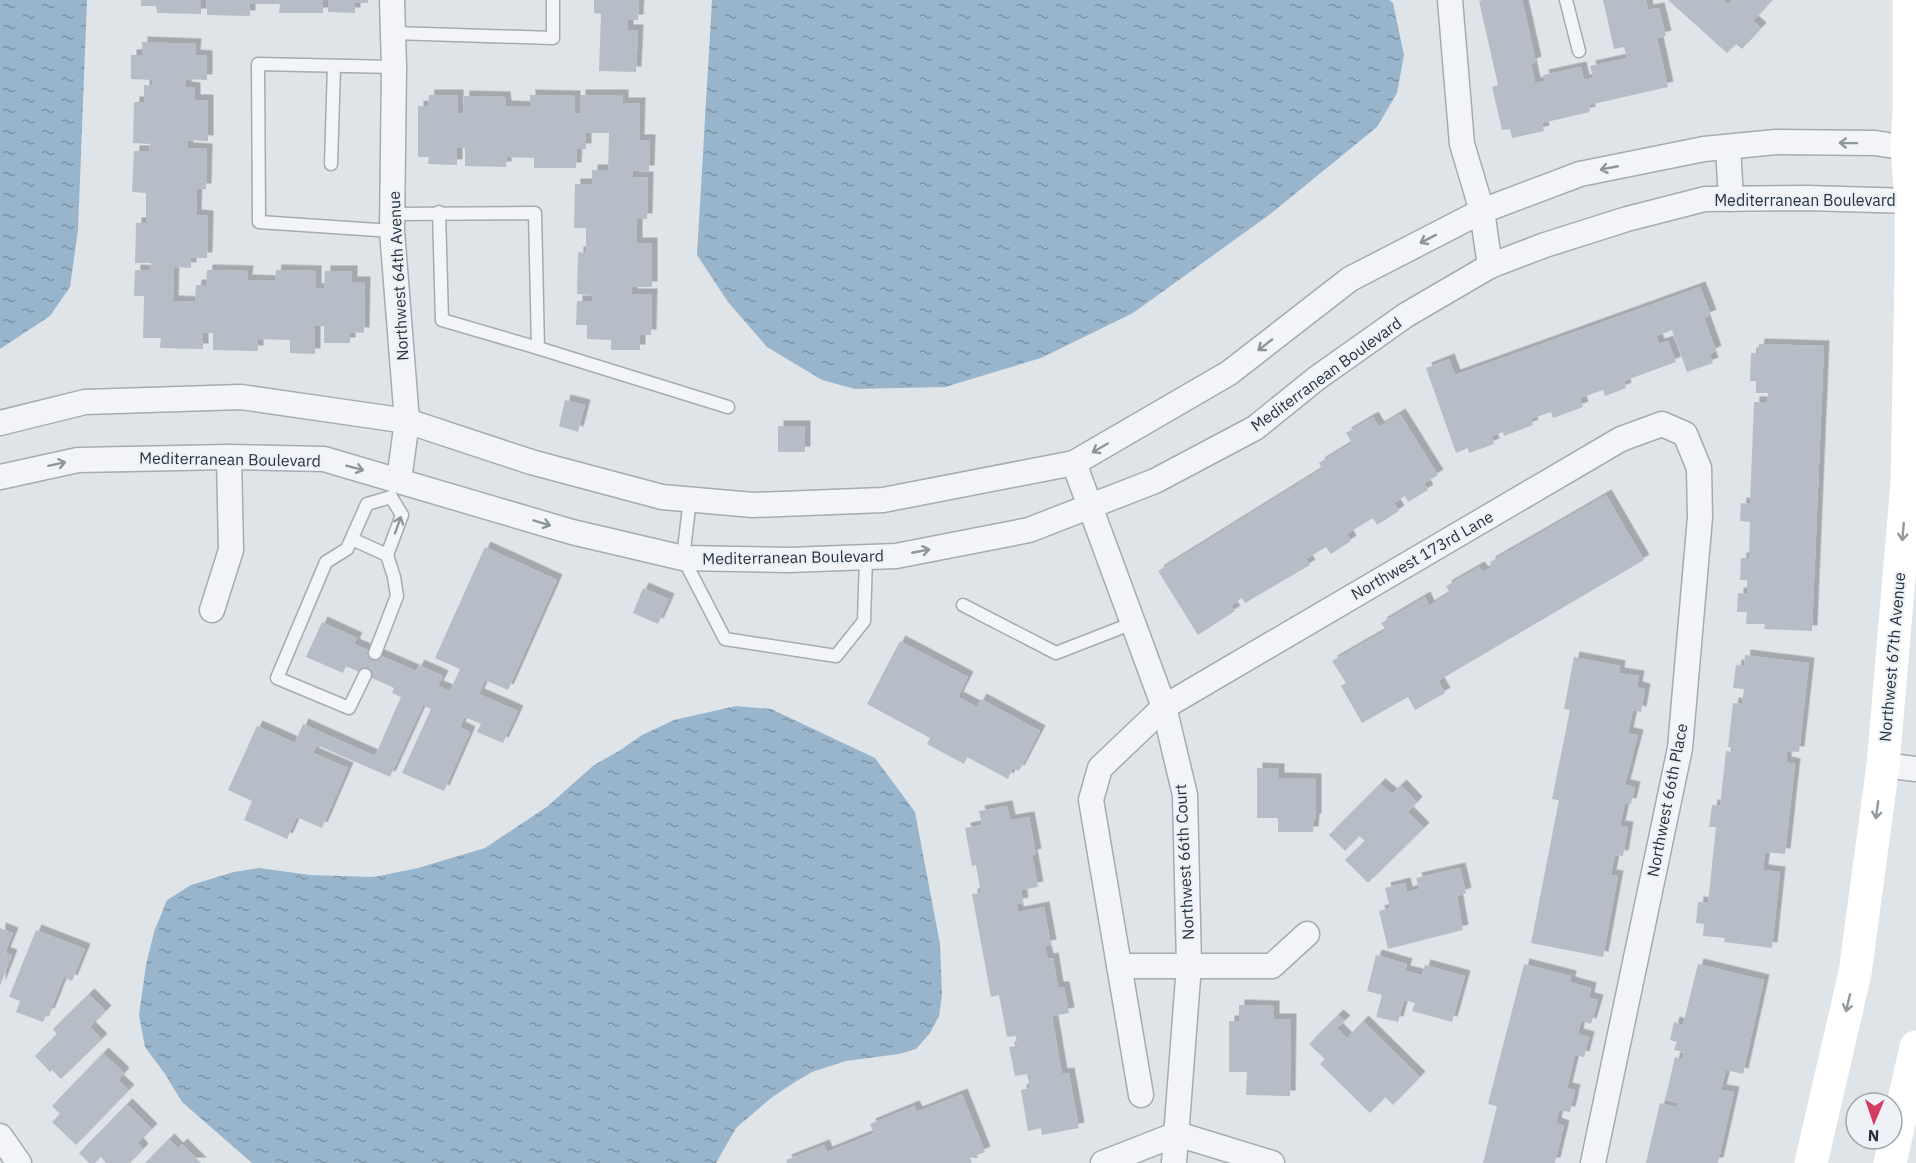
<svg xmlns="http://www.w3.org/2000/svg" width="1916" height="1163" font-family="'IBM Plex Sans',sans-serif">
<defs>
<pattern id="water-ripples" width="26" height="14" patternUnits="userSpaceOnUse" patternTransform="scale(1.5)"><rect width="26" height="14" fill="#98b5cb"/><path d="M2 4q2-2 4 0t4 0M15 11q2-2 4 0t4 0" fill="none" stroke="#7c94a6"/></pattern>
<filter id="shadow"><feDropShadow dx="5.5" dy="-5.5" stdDeviation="0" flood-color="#0004"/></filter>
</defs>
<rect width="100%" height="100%" fill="#dfe4e9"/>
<g fill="url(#water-ripples)">
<path d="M0 0H87L78 230 70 287 50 316 0 349Z"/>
<path d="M712 0H1389L1393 3 1404 55 1397 93 1377 127 1269 215 1133 313 1041 358 945 387 855 389 822 380 767 347 728 302 697 255Z"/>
<path d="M736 706 771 709 875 758 915 812 940 944 942 995 939 1016 930 1033 916 1049 899 1054 846 1061 812 1072 795 1082 771 1098 736 1128 716 1163H252L182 1102 165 1074 145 1047 139 1015 146 965 154 932 167 900 191 885 234 872 259 868 310 875 374 877 418 868 485 848 548 806 594 765 619 751 642 735 674 720Z"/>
</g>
<g fill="#b6bdc6" filter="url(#shadow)">
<path d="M141 0H201V14L157 13 156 6H141Z"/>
<path d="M207 0H323V13H279L280 4H250V16L207 15Z"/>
<path d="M328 0H368V3H355V13L328 12Z"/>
<path d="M594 0H639L638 20H628V30H638L636 72 599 71 601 14 594 13Z"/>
<path d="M1484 0H1522L1536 62 1531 64 1535 83 1545 81 1543 75 1581 67 1584 80 1593 78 1590 66 1627 58 1624 47 1614 49 1603 0H1646L1648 10 1659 8 1666 36 1657 38 1668 87 1589 105 1590 112 1542 123 1544 131 1512 138 1510 129 1502 130 1492 87 1498 85 1479 1Z"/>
<path d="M1668 0H1723L1728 4 1732 0H1772L1753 21 1761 28 1742 49 1736 44 1727 53Z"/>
<path d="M142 42 196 44 195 55 207 56V80L186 79V87L195 88V100H208V141L187 140 188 148 207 149 206 189H197L196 215 208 216 207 258H191V268L174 267 173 301 195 302 196 285H206L207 270 248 271 247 280 275 281 276 270 316 271V289L324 288 325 271H352V282H365L364 333 350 332V343H324V326H315V354L290 353V340L258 339V351L213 350V333H203V349L160 348 161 338H143L144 296H134L135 270 150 271 151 263H135L136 223H146V193L132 192 134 151H149L150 144 133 143 134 102H144V85L152 86V80L131 79V55H142Z"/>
<path d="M429 95H458V113H463L464 96 505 97 506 106 530 107V95L575 96V113H580V95H623V103H640L639 140H650L649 171H633V177H648L647 219H637V243H652V287H632V294H652L651 335H640V350H611V340L587 339V325H576L577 301H592V295L577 294 578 252 586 253V228H574L575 184H592V170H608L609 133H586V149H577L576 168H534V158L507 157 506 167 465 166V148H457V165L428 164 429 157H418V106L428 107Z"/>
<path d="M1700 287 1711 315 1704 318 1716 351 1710 354 1713 363 1687 372 1672 330 1656 336 1659 344 1668 341 1676 362 1624 381 1626 388 1605 396 1603 390 1580 398 1583 407 1553 418 1551 412 1531 419 1533 425 1504 436 1503 432 1492 436 1494 444 1469 453 1468 448 1456 453 1426 368 1449 359 1455 375Z"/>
<path d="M1759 344 1824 346 1812 631 1764 629 1765 624H1746L1747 612H1737L1738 593 1747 594V580H1740L1741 558H1749L1750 522 1740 521 1741 503 1750 504 1754 402H1767L1768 393H1756V381H1750L1751 353H1758Z"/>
<path d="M565 400 585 405 578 432 559 426Z"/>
<path d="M1400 414 1438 475 1424 483 1428 490 1408 502 1405 496 1394 503 1399 511 1377 525 1373 518 1347 534 1351 541 1331 554 1326 547 1306 559 1310 565 1245 603 1242 598 1231 606 1235 611 1198 635 1158 571 1322 469 1319 463 1352 443 1346 433 1373 417 1379 427Z"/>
<rect x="778" y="426" width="27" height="26"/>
<path d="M1606 495 1644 560 1438 681 1445 693 1415 710 1408 697 1362 723 1341 686 1346 683 1332 661 1386 630 1381 623 1425 597 1429 606 1450 593 1446 586 1479 567 1483 572 1492 567 1490 562Z"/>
<path d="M485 547 557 580 508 690 485 680 479 694 518 711 503 743 477 732 481 724 465 717 460 727 470 732 444 791 402 773 431 709 423 705 390 777 317 745 313 753 348 768 322 828 297 817 287 839 244 820 252 801 228 790 257 726 295 743 303 724 375 756 401 697 392 693 394 688 346 666 343 673 306 657 322 622 357 638 354 644 416 671 419 665 443 676 438 686 450 691 460 669 435 658Z"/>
<path d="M643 588 669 599 658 624 633 613Z"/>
<path d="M900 641 968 677 958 697 977 707 981 699 1040 731 1019 771 1013 768 1008 779 967 757 964 764 927 744 930 738 867 704Z"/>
<path d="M1745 655 1809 663 1799 752 1787 751 1786 762 1795 764 1785 854 1765 852 1763 870 1780 872 1772 948 1724 942 1725 938 1703 936 1704 924 1696 923 1698 902 1708 903 1716 827H1709L1712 805 1720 806 1726 751 1733 752 1734 748 1728 747 1733 703 1742 704 1744 689 1733 688 1736 665 1744 666Z"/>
<path d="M1574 657 1620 666 1619 673 1639 676 1637 687 1645 689 1641 712 1633 710 1628 733 1638 735 1625 785 1635 787 1631 804 1625 803 1620 826 1628 827 1623 856 1615 855 1611 875 1618 876 1603 957 1531 943 1559 800 1552 799 1570 710 1564 709Z"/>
<path d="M1257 768 1279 769V778L1316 779V819H1314L1313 832H1278V818H1257Z"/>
<path d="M1380 784 1392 794 1401 785 1417 802 1408 812 1424 828 1368 883 1345 860 1365 841 1359 836 1345 851 1329 835Z"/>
<path d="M1007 806 1010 820 1029 817 1036 854 1032 855 1038 887 1021 890 1023 903 1017 904 1018 912 1044 907 1051 945 1045 946 1048 959 1053 958 1058 987H1064L1069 1013 1052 1016 1062 1074 1069 1073 1079 1128 1042 1135 1041 1128 1028 1131 1021 1090 1030 1088 1027 1074 1015 1076 1009 1047 1017 1046 1016 1036 1007 1037 999 995 991 997 972 894 981 893 976 865 972 866 965 828 982 825 979 811Z"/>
<path d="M1460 868 1466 893 1457 896 1463 930 1388 949 1379 911 1390 908 1385 888 1405 883 1407 892 1419 889 1416 878Z"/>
<path d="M0 928 13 933 5 953 12 955 0 986Z"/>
<path d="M36 930 85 949 72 981 64 977 49 1014 47 1013 43 1022 16 1012 20 1001 9 997Z"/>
<path d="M1376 955 1407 964 1405 971 1422 975 1425 965 1465 976 1452 1022 1412 1011 1415 1003 1404 1000 1398 1022 1376 1017 1382 995 1367 991Z"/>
<path d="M1524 964 1571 976 1570 982 1591 988 1589 998 1598 1000 1591 1024 1581 1021 1578 1034 1589 1037 1584 1057 1575 1055 1567 1088 1575 1090 1570 1112 1559 1110 1556 1123 1564 1126 1555 1163H1483L1497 1106 1488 1104Z"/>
<path d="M1698 964 1764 980 1743 1074 1726 1070 1721 1090 1734 1092 1718 1163H1646L1660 1103 1677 1107 1678 1103 1665 1100 1675 1057 1683 1059 1684 1052 1674 1050 1677 1042 1670 1040 1674 1022 1683 1025Z"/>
<path d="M89 994 106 1011 90 1027 102 1039 61 1079 52 1070 50 1072 35 1056 57 1034 53 1029Z"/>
<path d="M1239 1005 1274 1006V1019H1291L1290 1096 1246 1095 1247 1072H1229V1021H1239Z"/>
<path d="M1338 1015 1345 1021 1337 1028 1347 1038 1363 1021 1420 1077 1393 1105 1385 1097 1370 1113 1320 1064 1325 1059 1309 1044Z"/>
<path d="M103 1053 124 1073 118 1080 129 1090 76 1145 52 1122 60 1114 52 1106Z"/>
<path d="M962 1094 985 1152 970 1158 972 1163H787L786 1160 824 1145 827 1152 874 1133 870 1124 914 1106 917 1112Z"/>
<path d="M127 1104 152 1129 138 1143 143 1149 130 1163H106L101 1157 95 1163H89L79 1153Z"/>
<path d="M169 1139 178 1148 182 1144 201 1163H145Z"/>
</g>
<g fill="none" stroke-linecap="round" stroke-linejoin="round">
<g stroke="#a4abb3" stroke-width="15">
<g id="service">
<path d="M1566 0 1579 51"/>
<path d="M393 33 553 38V0"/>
<path d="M331 164 334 66"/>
<path d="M439 212 442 320 538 348"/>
<path d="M393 214 535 213 538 348 728 407"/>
<path d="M392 231 259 222 258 64 394 67"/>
<path d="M690 499 683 558 725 639 836 656 864 621 866 557"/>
<path d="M352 539 387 555"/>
<path d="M963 605 1056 653 1133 623"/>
<path d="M375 653 397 596 394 577 387 555 402 515 391 497"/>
<path d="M365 675 349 708 277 678 326 562 347 549 367 504 391 497"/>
</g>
</g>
<g stroke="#a4abb3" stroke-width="27">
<g id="minor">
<path d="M392 0 394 67 392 231 407 421 399 480"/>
<path d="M1450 0 1462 144 1482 211 1490 266"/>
<path d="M1728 147 1731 199"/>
<path d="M0 423 85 402 241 397 407 421 531 462 662 497 753 505 883 500 1074 463 1229 373 1350 279 1482 211 1580 174 1704 149 1776 142 1875 143 1907 148"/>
<path d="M1074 463 1164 707 1185 795 1189 965 1174 1163"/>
<path d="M0 477 78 460 229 457 324 459 572 532 683 558 789 560 896 556 1029 530 1155 481 1255 428 1317 378 1406 315 1490 266 1545 245 1627 219 1705 199 1807 198 1911 201"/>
<path d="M212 610 231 550 229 457"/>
<path d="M1883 765 1916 769"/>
<path d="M1119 966H1272L1307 934"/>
<path d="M1141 1095 1091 800 1100 768 1164 707 1621 439 1662 424 1685 434 1699 468 1700 517 1680 748 1593 1163"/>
<path d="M0 1136 19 1163"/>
<path d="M1103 1163 1177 1134 1272 1163"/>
</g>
</g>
<use href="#service" stroke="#f2f4f7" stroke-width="12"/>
<use href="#minor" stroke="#f2f4f7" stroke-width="24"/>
<g stroke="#fff" stroke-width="33">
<path d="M1811 1163 1855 973 1883 765 1907 483 1911 275V201L1907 148 1909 111V0"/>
<path d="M1890 1163 1916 1047"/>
</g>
</g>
<defs><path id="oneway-shaft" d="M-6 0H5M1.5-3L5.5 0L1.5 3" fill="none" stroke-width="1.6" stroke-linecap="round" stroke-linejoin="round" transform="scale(1.5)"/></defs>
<g stroke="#8c949c">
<use href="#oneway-shaft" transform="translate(1848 143) rotate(-179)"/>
<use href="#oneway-shaft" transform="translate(1609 168) rotate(169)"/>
<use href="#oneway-shaft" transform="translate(1428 239) rotate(153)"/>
<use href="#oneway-shaft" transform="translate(1265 345) rotate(142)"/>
<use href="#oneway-shaft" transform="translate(1100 448) rotate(150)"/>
<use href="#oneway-shaft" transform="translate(57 464) rotate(-12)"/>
<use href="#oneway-shaft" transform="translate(355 468) rotate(15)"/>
<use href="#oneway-shaft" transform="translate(542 523) rotate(17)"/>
<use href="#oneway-shaft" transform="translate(398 525) rotate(-70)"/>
<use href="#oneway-shaft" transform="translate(921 551) rotate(-11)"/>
</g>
<g stroke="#9399a0">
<use href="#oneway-shaft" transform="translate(1903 532) rotate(95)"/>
<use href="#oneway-shaft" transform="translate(1877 810) rotate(98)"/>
<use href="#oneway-shaft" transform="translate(1848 1003) rotate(103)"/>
</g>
<g text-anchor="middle" stroke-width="4.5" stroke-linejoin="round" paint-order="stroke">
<g font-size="16" fill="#273341" stroke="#eef2f6">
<text x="1805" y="206">Mediterranean Boulevard</text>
<text transform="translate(398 276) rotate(-93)" y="6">Northwest 64th Avenue</text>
<text transform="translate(1326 374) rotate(-36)" y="6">Mediterranean Boulevard</text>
<text transform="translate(230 459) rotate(1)" y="6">Mediterranean Boulevard</text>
<text transform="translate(1422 555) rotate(-30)" y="6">Northwest 173rd Lane</text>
<text transform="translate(793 557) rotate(-1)" y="6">Mediterranean Boulevard</text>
<text transform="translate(1892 657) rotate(-85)" y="6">Northwest 67th Avenue</text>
<text transform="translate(1667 800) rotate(-79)" y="6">Northwest 66th Place</text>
<text transform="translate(1184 862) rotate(-93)" y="6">Northwest 66th Court</text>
</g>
</g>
<g transform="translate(1874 1121) rotate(182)"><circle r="28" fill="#eef2f6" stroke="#9ea6ae" stroke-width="1.5"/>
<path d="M0-4.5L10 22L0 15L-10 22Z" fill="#d53c61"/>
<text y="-9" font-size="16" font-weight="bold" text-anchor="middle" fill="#273341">N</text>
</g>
</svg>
